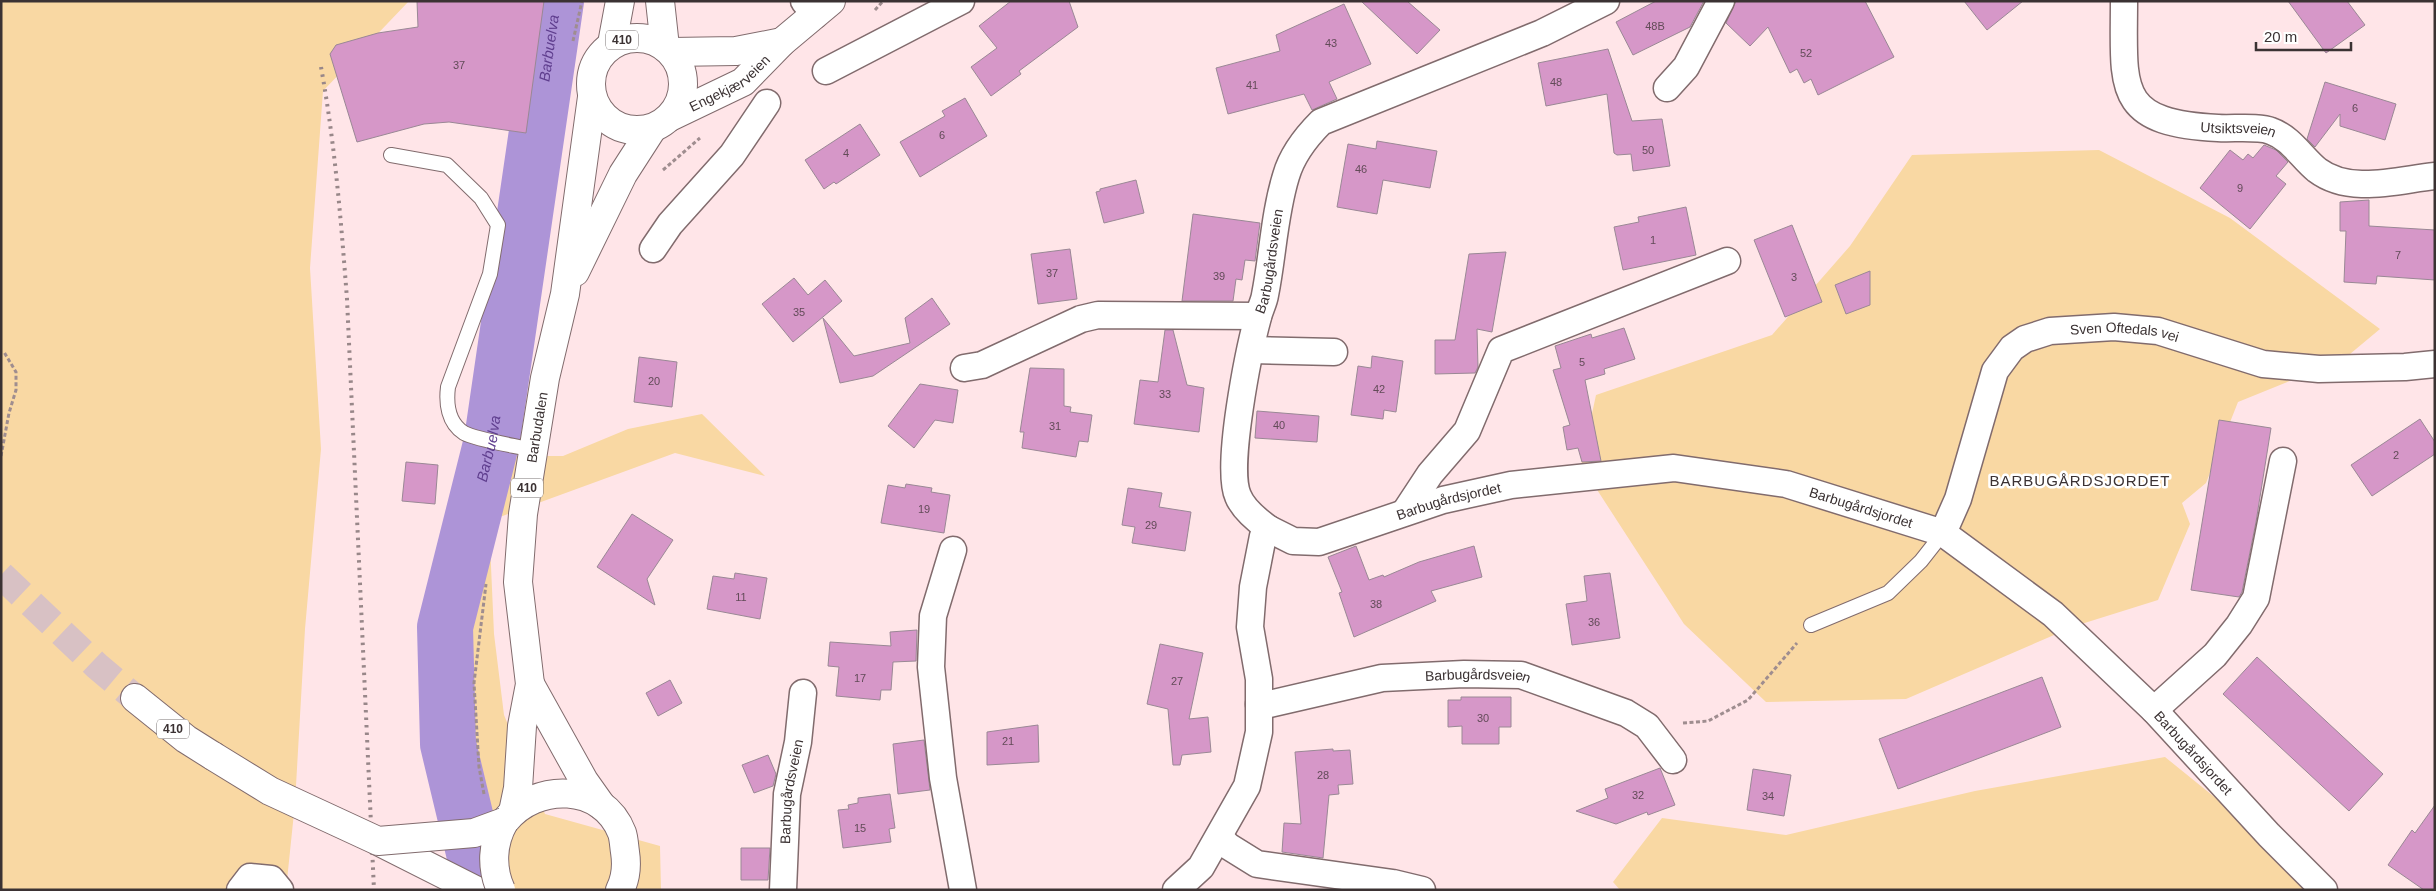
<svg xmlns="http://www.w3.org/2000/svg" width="2436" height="891" font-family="Helvetica,sans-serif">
<rect width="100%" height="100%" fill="#ffe5e8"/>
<g fill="#f9d8a3">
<path d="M1 1H409L323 91 310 268 321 449 305 629 295 803 286 890H1Z"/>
<path d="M2099 150 2230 218 2380 329 2344 359 2238 402 2206 483 2182 503 2190 524 2158 600 2075 626 1906 699 1766 702 1684 624 1581 465 1596 395 1772 335 1850 246 1912 155Z"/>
<path d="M702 414 765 476 675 453 489 521 494 634 504 715 545 814 660 846 661 890H470L438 763 441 583 473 456H563L628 429Z"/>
<path d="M2165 757 2290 858 2321 890H1620L1613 882 1662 818 1786 835 1975 791Z"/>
</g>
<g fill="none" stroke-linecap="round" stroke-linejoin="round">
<path stroke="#ad94d7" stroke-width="56" id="s1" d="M483 890 448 744 445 627 492 440 556 1"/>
</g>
<g fill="#d697c8" stroke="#9a8895">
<path d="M417 1H544L526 133 449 122 424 124 357 142 330 54 336 45 378 33 418 27Z"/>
<path d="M1011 1H1069L1078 27 1019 71 1021 74 991 96 971 67 997 48 979 26Z"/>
<path d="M1361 1H1407L1440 30 1417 54Z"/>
<path d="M1656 1H1704L1690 27 1633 55 1616 22Z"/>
<path d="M1736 1H1865L1894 57 1818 95 1811 79 1804 83 1797 69 1790 73 1768 27 1750 46 1726 23Z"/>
<path d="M1964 1H2023L1987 30Z"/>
<path d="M2288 1H2347L2365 25 2326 53Z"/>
<path d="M1344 4 1371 64 1329 82 1337 99 1312 110 1304 94 1228 114 1216 68 1280 51 1276 35Z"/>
<path d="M1608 49 1632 121 1662 119 1670 166 1633 171 1631 154 1617 155 1614 153 1607 94 1546 106 1538 63Z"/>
<path d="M2325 82 2396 104 2385 140 2340 126V114L2315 147 2307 139Z"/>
<path d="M965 98 987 136 920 177 900 142 945 116 942 111Z"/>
<path d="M860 124 880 155 836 184 834 182 824 189 805 160Z"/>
<path d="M1377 141 1437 151 1430 188 1383 180 1377 214 1337 207 1348 144 1376 149Z"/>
<path d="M2264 145 2276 150 2288 162 2276 176 2286 184 2250 229 2200 188 2230 150 2243 160 2248 154 2253 158Z"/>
<path d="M1136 180 1144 213 1104 223 1096 192 1100 191V189Z"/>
<path d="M2369 200V226L2435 230V280L2377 276 2376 284 2344 282 2346 231H2340V202Z"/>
<path d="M1686 207 1696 255 1623 270 1614 227 1639 222 1638 217Z"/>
<path d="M1193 214 1260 223 1255 261 1245 260 1242 280 1236 279 1233 301H1182Z"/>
<path d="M1792 225 1822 302 1785 317 1754 240Z"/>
<path d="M1070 249 1077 299 1038 304 1031 254Z"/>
<path d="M1506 252 1492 332 1477 329 1478 367 1475 373 1435 374V340H1455L1469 254Z"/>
<path d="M1870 271V305L1846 314 1835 285Z"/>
<path d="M794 278 808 295 825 280 842 301 793 342 762 304Z"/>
<path d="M932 298 950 324 873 376 840 383 823 318 854 356 910 343 905 318Z"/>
<path d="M1624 328 1635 359 1604 369 1605 374 1585 380 1601 461 1582 462 1578 448 1567 450 1563 427 1570 425 1553 370 1561 368 1555 346 1591 334 1592 338Z"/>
<path d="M1165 330H1173L1187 385 1204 388 1199 432 1134 424 1140 380 1158 382Z"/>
<path d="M1372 356 1403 361 1396 412 1384 410 1383 419 1351 415 1358 366 1371 368Z"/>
<path d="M639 357 677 362 672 407 634 402Z"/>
<path d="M1030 368 1064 369V406L1071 407 1070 412 1092 415 1088 442 1079 441 1076 457 1022 448 1024 432H1020Z"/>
<path d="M920 384 958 390 953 423 935 420 914 448 888 426Z"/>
<path d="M1257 411 1319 416 1317 442 1255 438Z"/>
<path d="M2420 419 2435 442V454L2372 496 2351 465Z"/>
<path d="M2219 420 2271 428 2256 522 2242 592 2239 597 2191 590Z"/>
<path d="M406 462 438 465 435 504 402 501Z"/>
<path d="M906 484 932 488 931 492 950 495 944 533 881 523 888 485 905 488Z"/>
<path d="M1128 488 1162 493 1159 507 1191 512 1185 551 1132 543 1135 527 1122 525Z"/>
<path d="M632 514 673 540 647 579 655 605 597 567Z"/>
<path d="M1356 546 1369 580 1383 575 1384 577 1419 562 1474 546 1482 577 1431 591 1436 601 1354 637 1339 593 1342 592 1328 557Z"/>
<path d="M735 573 767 578 760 619 707 609 713 576 734 579Z"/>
<path d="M1610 573 1620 638 1572 645 1566 604 1587 601 1584 576Z"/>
<path d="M917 630 916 661 893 662 891 690H881L880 700 836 696 839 667 828 666 830 642 891 646 890 632Z"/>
<path d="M1160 644 1203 653 1189 719 1208 717 1211 752 1182 755 1180 765H1173L1168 709 1147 704Z"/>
<path d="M2257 657 2383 774 2349 811 2223 694Z"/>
<path d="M2042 677 2061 727 1898 789 1879 739Z"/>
<path d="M670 680 682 703 658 716 646 693Z"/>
<path d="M1461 697H1511V727H1499V744H1462V726L1448 727V700H1461Z"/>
<path d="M1038 725 1039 762 987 765V732Z"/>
<path d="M924 740 930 790 898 794 893 744Z"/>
<path d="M1333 749V751L1350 750 1353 784 1338 785 1339 794 1329 795 1323 858 1282 852 1284 823 1301 824 1295 752Z"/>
<path d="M768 755 776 774 773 786 754 793 742 765Z"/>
<path d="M1660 768 1675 805 1648 815 1647 812 1616 824 1576 811 1608 798 1605 789Z"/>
<path d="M1753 769 1791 775 1784 816 1747 810Z"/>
<path d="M890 794 895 828 889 829 891 842 843 848 838 810 849 809 848 805 858 803V798Z"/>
<path d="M2435 805V890H2424L2388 865 2412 830 2415 833Z"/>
<path d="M741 848H770L768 880H741Z"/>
</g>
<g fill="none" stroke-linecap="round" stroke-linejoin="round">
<path stroke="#d8c1c4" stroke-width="28" stroke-dasharray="28 14" stroke-linecap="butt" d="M1 575 97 666 135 698"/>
<g stroke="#816b6d" stroke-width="16">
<g id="lane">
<path d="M391 155 447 165 481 198 498 225 490 274 448 387C446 403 448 423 464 433 477 440 517 446 533 450"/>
<path d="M1811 625 1888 593 1921 561 1943 533"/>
</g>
</g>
<g stroke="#816b6d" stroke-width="29">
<g id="street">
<path d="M804 1 815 15"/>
<path id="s2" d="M2124 1C2124 88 2114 123 2218 128 2232 129 2259 126 2271 131 2291 138 2302 158 2317 170 2350 195 2397 180 2435 176"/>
<path d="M826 71 961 1"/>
<path d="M1667 88 1686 67 1721 1"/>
<path d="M653 249 670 224 732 155 767 103"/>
<path d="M1251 350 1334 352"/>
<path d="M964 368 982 365 1081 319 1098 315 1258 316"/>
<path d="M1405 512 1430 474 1467 431 1501 350 1727 261"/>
<path id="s3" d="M1269 529 1293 541 1319 542 1443 500 1511 485 1674 468 1786 484 1943 533 2053 614 2154 710 2269 835 2324 890"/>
<path id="s4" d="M1943 533 1958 499 1995 371 2012 348 2025 339 2050 331 2114 327 2158 331 2263 364 2319 369 2405 367 2435 364"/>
<path d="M953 550 933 616 931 667 943 778 963 890"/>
<path id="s5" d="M1259 704H1269L1382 678 1464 674 1521 675 1626 713 1647 726 1673 760"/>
<path d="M2154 710 2215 655 2239 625 2256 598 2283 461"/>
<path d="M1219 837 1228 846 1257 864 1393 883 1422 890"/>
<path d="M240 890 250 877 271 879 280 890"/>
<path id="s6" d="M783 890 787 794 798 742 803 693"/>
<path id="s7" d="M1176 890 1201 867 1247 786 1259 732V679L1250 627 1253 587 1263 536 1269 529C1258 521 1243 509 1238 496 1225 467 1249 350 1258 317 1260 309 1264 302 1265 295 1273 255 1274 215 1286 176 1292 155 1306 137 1321 122L1542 33 1606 1"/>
</g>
</g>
<g stroke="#816b6d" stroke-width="30">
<g id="secondary">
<path d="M671 52 736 51 782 42"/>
<path id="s8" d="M670 117 743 82 782 42 831 1"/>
</g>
</g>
<g stroke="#816b6d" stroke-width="30">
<g id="primary">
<path d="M660 1 665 47"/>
<circle cx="637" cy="84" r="46"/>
<path d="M612 44 620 1"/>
<path d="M575 272 623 174 652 129"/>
<path d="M530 684 584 781 601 805"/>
<path d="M135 698 186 739 213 756"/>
<path id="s9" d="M513 812 518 788 522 726 530 684 518 582 523 514 545 378 565 294 592 97"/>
<path d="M505 821C536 782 603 783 622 833 624 839 624 846 625 852 627 865 626 878 620 890"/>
<path d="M378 841 475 890"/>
</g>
</g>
<g stroke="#9f8d8f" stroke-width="3" stroke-dasharray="4 2.5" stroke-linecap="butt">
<path d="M875 10 883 1"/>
<path d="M573 41 582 1"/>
<path d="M663 170 700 138"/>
<path d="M1 456 9 413 16 390V372L4 352"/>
<path d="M1683 723 1708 721 1748 700 1797 643"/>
<path d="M484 794 479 767 474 683 486 584"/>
</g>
<use href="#lane" stroke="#fff" stroke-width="14"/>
<use href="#street" stroke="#fff" stroke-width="26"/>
<use href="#secondary" stroke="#fff" stroke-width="28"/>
<use href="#primary" stroke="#fff" stroke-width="28"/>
<path stroke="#988789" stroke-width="4" stroke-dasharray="2.5 5" stroke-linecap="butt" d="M321 67C335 144 341 221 347 299L374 890"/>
<g stroke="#816b6d" stroke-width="30" stroke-linecap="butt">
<g id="primary-bridge">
<path d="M213 756 270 791 378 841 474 833 504 822"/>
<path d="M501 890C491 868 492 843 504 822"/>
</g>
</g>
<use href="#primary-bridge" stroke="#fff" stroke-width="28"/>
</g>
<g text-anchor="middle" stroke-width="5" stroke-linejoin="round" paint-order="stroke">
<g font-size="11" fill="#624b58">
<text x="1655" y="30">48B</text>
<text x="1331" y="47">43</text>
<text x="1806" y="57">52</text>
<text x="459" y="69">37</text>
<text x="1556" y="86">48</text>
<text x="1252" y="89">41</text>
<text x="2355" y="112">6</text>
<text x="942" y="139">6</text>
<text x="1648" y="154">50</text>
<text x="846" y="157">4</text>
<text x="1361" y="173">46</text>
<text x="2240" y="192">9</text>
<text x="1653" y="244">1</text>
<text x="2398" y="259">7</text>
<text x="1052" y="277">37</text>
<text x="1219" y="280">39</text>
<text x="1794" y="281">3</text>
<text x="799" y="316">35</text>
<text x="1582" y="366">5</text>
<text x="654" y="385">20</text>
<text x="1379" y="393">42</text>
<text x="1165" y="398">33</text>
<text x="1279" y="429">40</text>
<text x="1055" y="430">31</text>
<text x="2396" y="459">2</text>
<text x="924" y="513">19</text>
<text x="1151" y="529">29</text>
<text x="741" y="601">11</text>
<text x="1376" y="608">38</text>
<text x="1594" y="626">36</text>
<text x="860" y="682">17</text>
<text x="1177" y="685">27</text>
<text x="1483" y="722">30</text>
<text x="1008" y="745">21</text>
<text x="1323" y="779">28</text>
<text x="1638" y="799">32</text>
<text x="1768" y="800">34</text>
<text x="860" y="832">15</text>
</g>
<g fill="#fff" stroke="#767070" stroke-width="1">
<rect x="606" y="30.5" width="32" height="19" rx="4"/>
<rect x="511" y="478.5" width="32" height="19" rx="4"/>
<rect x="157" y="719.5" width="32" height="19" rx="4"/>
</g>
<g font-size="12" font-weight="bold" fill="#3b3233">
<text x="622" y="44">410</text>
<text x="527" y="492">410</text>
<text x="173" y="733">410</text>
</g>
<g font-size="14" fill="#3b3233" stroke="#fff">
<text dy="5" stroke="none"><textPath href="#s8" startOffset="69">Engekjærveien</textPath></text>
<text dy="5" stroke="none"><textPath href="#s2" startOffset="212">Utsiktsveien</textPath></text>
<text dy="5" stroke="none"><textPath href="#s7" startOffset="674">Barbugårdsveien</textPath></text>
<text dy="5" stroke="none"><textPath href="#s4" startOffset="316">Sven Oftedals vei</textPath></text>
<text dy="5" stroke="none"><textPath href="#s9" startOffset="388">Barbudalen</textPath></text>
<text dy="5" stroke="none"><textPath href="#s3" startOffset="189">Barbugårdsjordet</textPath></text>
<text dy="5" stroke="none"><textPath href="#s3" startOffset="609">Barbugårdsjordet</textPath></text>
<text dy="5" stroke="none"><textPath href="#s5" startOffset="222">Barbugårdsveien</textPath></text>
<text dy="5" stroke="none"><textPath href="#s3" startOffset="1029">Barbugårdsjordet</textPath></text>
<text dy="5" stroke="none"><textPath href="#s6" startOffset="99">Barbugårdsveien</textPath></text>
</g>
<g font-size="15" font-style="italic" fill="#5f3e8e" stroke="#fff">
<text dy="5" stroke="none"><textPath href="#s1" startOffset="856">Barbuelva</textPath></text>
<text dy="5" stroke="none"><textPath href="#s1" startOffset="451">Barbuelva</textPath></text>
</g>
<g font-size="15" letter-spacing="1" fill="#3b3233" stroke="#fff">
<text x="2080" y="486">BARBUGÅRDSJORDET</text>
</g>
</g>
<rect width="2436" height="891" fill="none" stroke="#3b3233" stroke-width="5"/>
<path d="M2256 42v8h95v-8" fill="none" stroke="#3b3233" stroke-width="2.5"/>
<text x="2264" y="42" font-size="15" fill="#3b3233" stroke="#ffffff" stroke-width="4" paint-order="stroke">20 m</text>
</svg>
